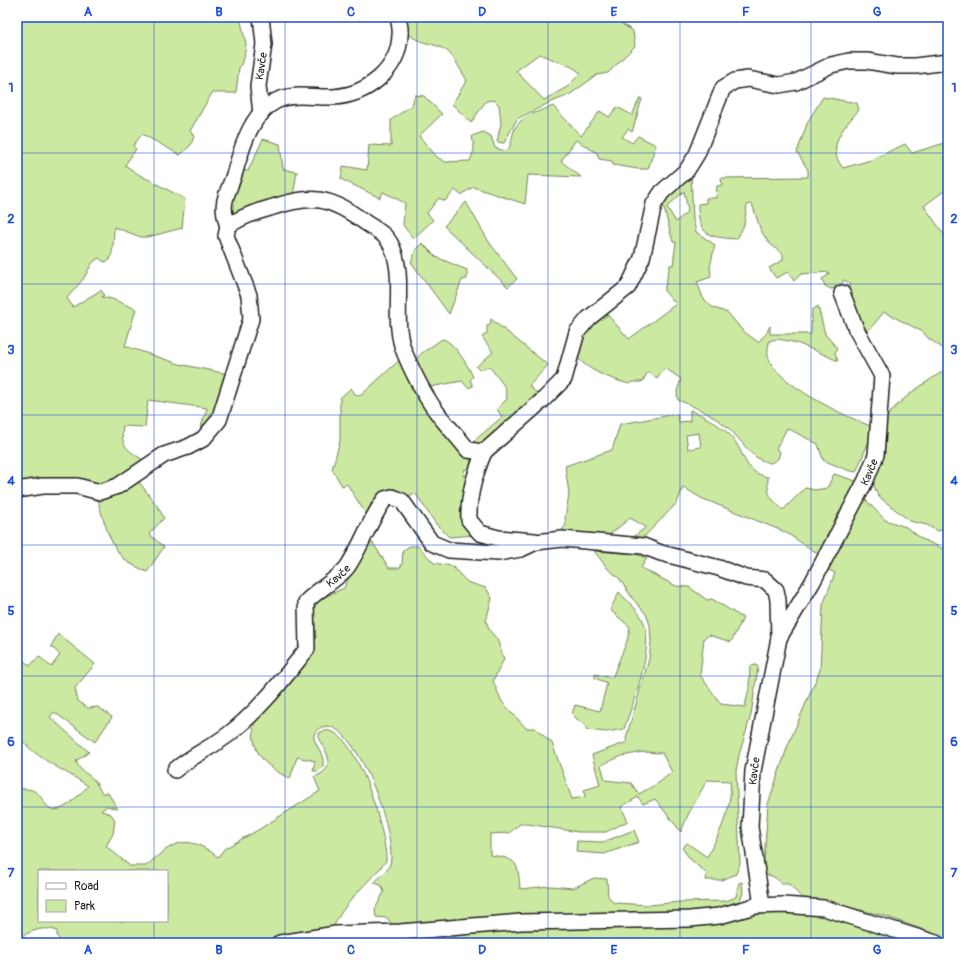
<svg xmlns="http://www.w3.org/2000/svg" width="965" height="960" font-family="Pangolin,sans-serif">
<rect width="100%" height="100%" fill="#fff"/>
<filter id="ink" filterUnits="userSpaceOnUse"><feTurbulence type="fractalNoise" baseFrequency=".025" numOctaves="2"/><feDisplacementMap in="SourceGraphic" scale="8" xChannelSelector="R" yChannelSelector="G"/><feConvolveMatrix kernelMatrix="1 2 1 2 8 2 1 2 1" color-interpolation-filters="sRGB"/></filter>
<g filter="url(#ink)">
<g fill="#cbe9a0" stroke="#74825e" fill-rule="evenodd">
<path d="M17 17H240L246 44 244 58 239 68 236 93H212L190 131 194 136 191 145 180 155 142 134 133 146 136 149 125 165 138 174 185 199 182 228 148 237H141L114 227C114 236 113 252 110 260L104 262 99 258 92 263 84 278 67 298 73 307 101 290 104 295 102 297 112 299 136 309 125 346 179 364 228 374 221 405 200 438V430L207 408 148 400 145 427 123 426C119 448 131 452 148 463L112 485 17 489Z"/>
<path d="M403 17H611L633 31 635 46 608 73 597 75 569 95 549 103 517 119 504 143 497 142 501 123 499 105 494 100 486 101 471 123 452 104 467 80C462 73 453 55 447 51 428 38 407 48 403 17ZM539 54 572 67 581 73 567 87 544 100 516 71Z"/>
<path d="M415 95 424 96 442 114 419 136 437 157 445 162 470 161 474 150 472 136 483 132 491 136 495 148 506 151C513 146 511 136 515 128 522 115 541 111 553 106L581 136 600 111 609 117 617 107 632 115 640 98 642 99 632 132 628 129 622 137 632 143 638 136 656 145 648 169H638L613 165 612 161 599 159 597 153 576 140 561 161 581 177 528 175 525 204 473 187 461 195 455 190 445 201 439 198 427 213 433 220 413 239 403 225 405 203 383 192 380 198 341 179 343 166 367 170 369 145 391 146V120L412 105Z"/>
<path d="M823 97 857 103 859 110C844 127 825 146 843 168L871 160 905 144 912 153 948 142V188L924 206 948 240V352L928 338 923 332 884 312 864 336 848 291 850 283 844 280 840 286 831 289 825 286 822 279 828 275 829 272 801 274 794 281 788 272 776 278 769 268 783 260V254L769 243 761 231 752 204 747 205 744 225 737 239C708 237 698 236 698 204L706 203V198H716L717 186 722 185 721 178 808 177V170L797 152 808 121Z"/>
<path d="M263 139 280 144 283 169 297 172 292 202 232 219 227 210 241 170 248 171Z"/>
<path d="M691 172 693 219 696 232 715 245 710 267 711 277 697 282 703 298 712 307 728 313 743 331 758 342 766 334 770 326V334H811L812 310 818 306 825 334 837 348 835 353 838 361C821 354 786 334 769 341 769 345 767 351 768 356 775 384 847 417 873 427L872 434 856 472 847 470 823 460 818 444 787 428 776 449 780 452 778 459 771 463C750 460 743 440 727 427 713 415 695 407 678 400L677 391 681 379 665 368 657 379 648 372 642 382H632L629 384C611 379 585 370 575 354L577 342 605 312 629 339 676 304 664 291 670 265H673L676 242H673L662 201ZM684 191 688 211 676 222 667 207Z"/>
<path d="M466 202 489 242 517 279 508 287 444 226Z"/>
<path d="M422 243 436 257 467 270V279L462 280 449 314 411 262 416 249Z"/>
<path d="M491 319 548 365 529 386 542 398 488 446 467 447 502 417 497 409 507 399 505 387 489 366 481 370 476 367 493 352 482 337 487 333V326L490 325Z"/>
<path d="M442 339C453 340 469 367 473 377L470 380 473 386 468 388 462 381 425 388 413 362 422 353Z"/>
<path d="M403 357 463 453 472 462 473 472 465 469 463 476 470 478 467 490H463V512L468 531 475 535 449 537 436 524 415 493 404 498 372 502 366 514 347 484 342 486 332 469 340 441V398L351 388 355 394 360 396Z"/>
<path d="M948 368V529L937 531 927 525 910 521 878 496 870 475 883 422C898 399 925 383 948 368Z"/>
<path d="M690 410C703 415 718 424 728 433 746 450 741 472 768 477 767 496 770 497 783 510L805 488 815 490 827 488 834 474 859 482 820 555 785 532 701 498 683 487 677 503 639 542 559 534 566 525 565 518 569 494 565 466 612 450 620 424 677 414 679 422 690 421ZM699 433 701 447 688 449 686 435ZM630 518 646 527 632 538 607 537Z"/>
<path d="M136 478 158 507 164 518 149 534 164 547 147 572C140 568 131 565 125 560 110 545 105 525 99 505V500Z"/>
<path d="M862 496 885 520 906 527 922 539 948 551V939L885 916 824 901 802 898 789 884H781C777 877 770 875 763 874L768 804 788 745 820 670 823 605 835 573 825 568Z"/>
<path d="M364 542 373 543 389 568H399L402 565 403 550 410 546H418L434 563 452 566 467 582 486 588 492 598 486 621 490 631 497 639 504 659 493 681 502 702 526 728H535L552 743 572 799 585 797 584 790 600 785 592 755 627 742 626 738 649 659 651 642 650 625 646 614 633 599 619 578 608 569 594 551 635 554 647 558 641 568 676 586 689 587 707 600 712 599 743 618 731 642 709 635 704 638 700 675 721 704 745 707 749 688 750 666 756 665 758 667 751 715 739 755 736 771 740 863 736 874 722 880H706L707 874 690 859 682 848 687 843 707 857C719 834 733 808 730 781L707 780 688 815 681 832 655 799 643 804 638 797 621 807 628 821 606 832H578L528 824H520L509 833 490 834V855C518 859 518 862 520 889L550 886 573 888 594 878 607 879 608 896 614 903 650 905 679 902 726 901 736 897 739 883 742 882 743 894 739 901 709 912 393 926 387 918 376 917 375 909 384 892 381 885 374 883C379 877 388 871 390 864 398 838 355 715 322 727 319 728 315 731 314 735 312 743 325 752 323 766L317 771H313L315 761 297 757 290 779C264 765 250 753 254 722L304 666 310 650 309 607 316 601 344 588ZM643 752 662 753 672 772 660 782 639 794 631 783 605 780 601 765 622 756Z"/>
<path d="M619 592C627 601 640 611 644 623 654 651 633 702 624 729L606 732 587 730 584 724 580 722 572 714 575 705 600 711 607 683 595 678V674L612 678 627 641 630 627 610 610Z"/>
<path d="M58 634 95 664 75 688 78 701 88 708 98 707 112 717 95 742 54 712 50 717 89 752 76 761C81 774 87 772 93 779 97 783 99 789 102 793H108L118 809 107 806 101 811 111 814 115 820 113 834 106 846 130 866H146C173 842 186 832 218 857L224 849 258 830 320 791 314 777C336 769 329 754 319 740V733C353 712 388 838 386 861 368 884 343 902 332 930L291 935 258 943H61L57 936V931C43 925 29 932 17 939V789C23 789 30 788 36 792 41 795 43 802 47 806 60 819 79 794 88 786 65 770 32 757 17 734V655L30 666 39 656 51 667 60 655 51 646ZM39 871H167V921H39Z"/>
<path d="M634 830 639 842 604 854 576 852 577 841 603 842Z"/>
<path d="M758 910 825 913 918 943H316Z"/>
</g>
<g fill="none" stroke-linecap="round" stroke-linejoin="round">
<g stroke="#1c1c1c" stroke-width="18">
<g id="minor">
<path d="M261 17 264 44 258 86 261 114"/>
<path d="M228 226C218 200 230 192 236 168 243 144 252 113 276 101 293 92 315 98 333 97 367 95 399 70 400 35 401 29 399 23 398 17"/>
<path d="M484 452C475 474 468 495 469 520L480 533 498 538 535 541"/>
<path d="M17 490 43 486H77L100 492 118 486 164 455 188 447 203 439 219 420 251 319 249 295 226 236 228 226C241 217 255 212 270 208 313 194 329 196 366 223 380 232 389 236 394 252 405 286 391 321 405 354 414 375 425 397 439 415 448 427 459 438 468 450L484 452 544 399 564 379 577 332 589 318 628 287 642 258 654 204 662 192 687 170 697 154 723 88 735 81 748 79 779 85 796 82 831 65 849 61H867L897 66H915L948 62"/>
<path id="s1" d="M779 638 812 583 866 480 876 455 882 376 856 329 842 293"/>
<path id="s2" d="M175 770C191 756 211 748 229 734 260 710 283 679 307 649L306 602C317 590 341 577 348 566 362 545 370 519 385 499L392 497 402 501 432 543 449 550 498 553 521 549 536 542 562 539 643 546 661 553 719 568 746 578 765 580 776 590 778 600 779 638 753 771 750 827 762 905"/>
<path d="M280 943 336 934 400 932 521 922 690 919 719 916 755 906 783 905 824 908 936 943"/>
</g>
</g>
<use href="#minor" stroke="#fff" stroke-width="15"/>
</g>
</g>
<path fill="none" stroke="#1d4ed8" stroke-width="1" stroke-opacity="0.55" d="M154 17V871M285 17V943M417 17V943M548 17V943M680 17V943M811 17V943M17 153H948M17 284H948M17 415H948M17 545H948M17 676H948M17 807H948M154 921V943"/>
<g text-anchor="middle" stroke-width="3" stroke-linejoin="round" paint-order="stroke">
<g font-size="11" fill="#1c1c1c" stroke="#fff">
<text transform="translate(261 66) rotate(-82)" y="4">Kavče</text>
<text dy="4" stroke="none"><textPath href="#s1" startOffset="189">Kavče</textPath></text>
<text dy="4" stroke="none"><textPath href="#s2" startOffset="269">Kavče</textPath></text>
<text transform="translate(754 771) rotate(-83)" y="4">Kavče</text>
</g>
</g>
<rect width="965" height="960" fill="none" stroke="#fff" stroke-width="44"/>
<rect x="38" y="870" width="130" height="52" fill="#ffffff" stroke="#a4a4a4"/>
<rect x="46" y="883" width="20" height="6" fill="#ffffff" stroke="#a4a4a4"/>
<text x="74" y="890" font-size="12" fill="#1c1c1c">Road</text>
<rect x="46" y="900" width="20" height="12" fill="#cbe9a0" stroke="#a4a4a4"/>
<text x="74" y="910" font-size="12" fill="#1c1c1c">Park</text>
<rect x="22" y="22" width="921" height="916" fill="none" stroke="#1d4ed8" stroke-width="1.5"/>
<g font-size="13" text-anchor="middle" font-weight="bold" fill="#1d4ed8">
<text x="88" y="16">A</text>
<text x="219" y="16">B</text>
<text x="351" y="16">C</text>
<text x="482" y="16">D</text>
<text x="614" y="16">E</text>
<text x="746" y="16">F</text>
<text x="877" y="16">G</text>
<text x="11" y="92">1</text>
<text x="954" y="92">1</text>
<text x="11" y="223">2</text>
<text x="954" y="223">2</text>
<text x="11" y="354">3</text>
<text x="954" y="354">3</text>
<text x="11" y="485">4</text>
<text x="954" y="485">4</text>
<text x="11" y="615">5</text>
<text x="954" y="615">5</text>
<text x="11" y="746">6</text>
<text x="954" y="746">6</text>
<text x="11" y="877">7</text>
<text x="954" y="877">7</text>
<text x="88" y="954">A</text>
<text x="219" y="954">B</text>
<text x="351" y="954">C</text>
<text x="482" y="954">D</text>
<text x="614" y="954">E</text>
<text x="746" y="954">F</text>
<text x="877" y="954">G</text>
</g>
</svg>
